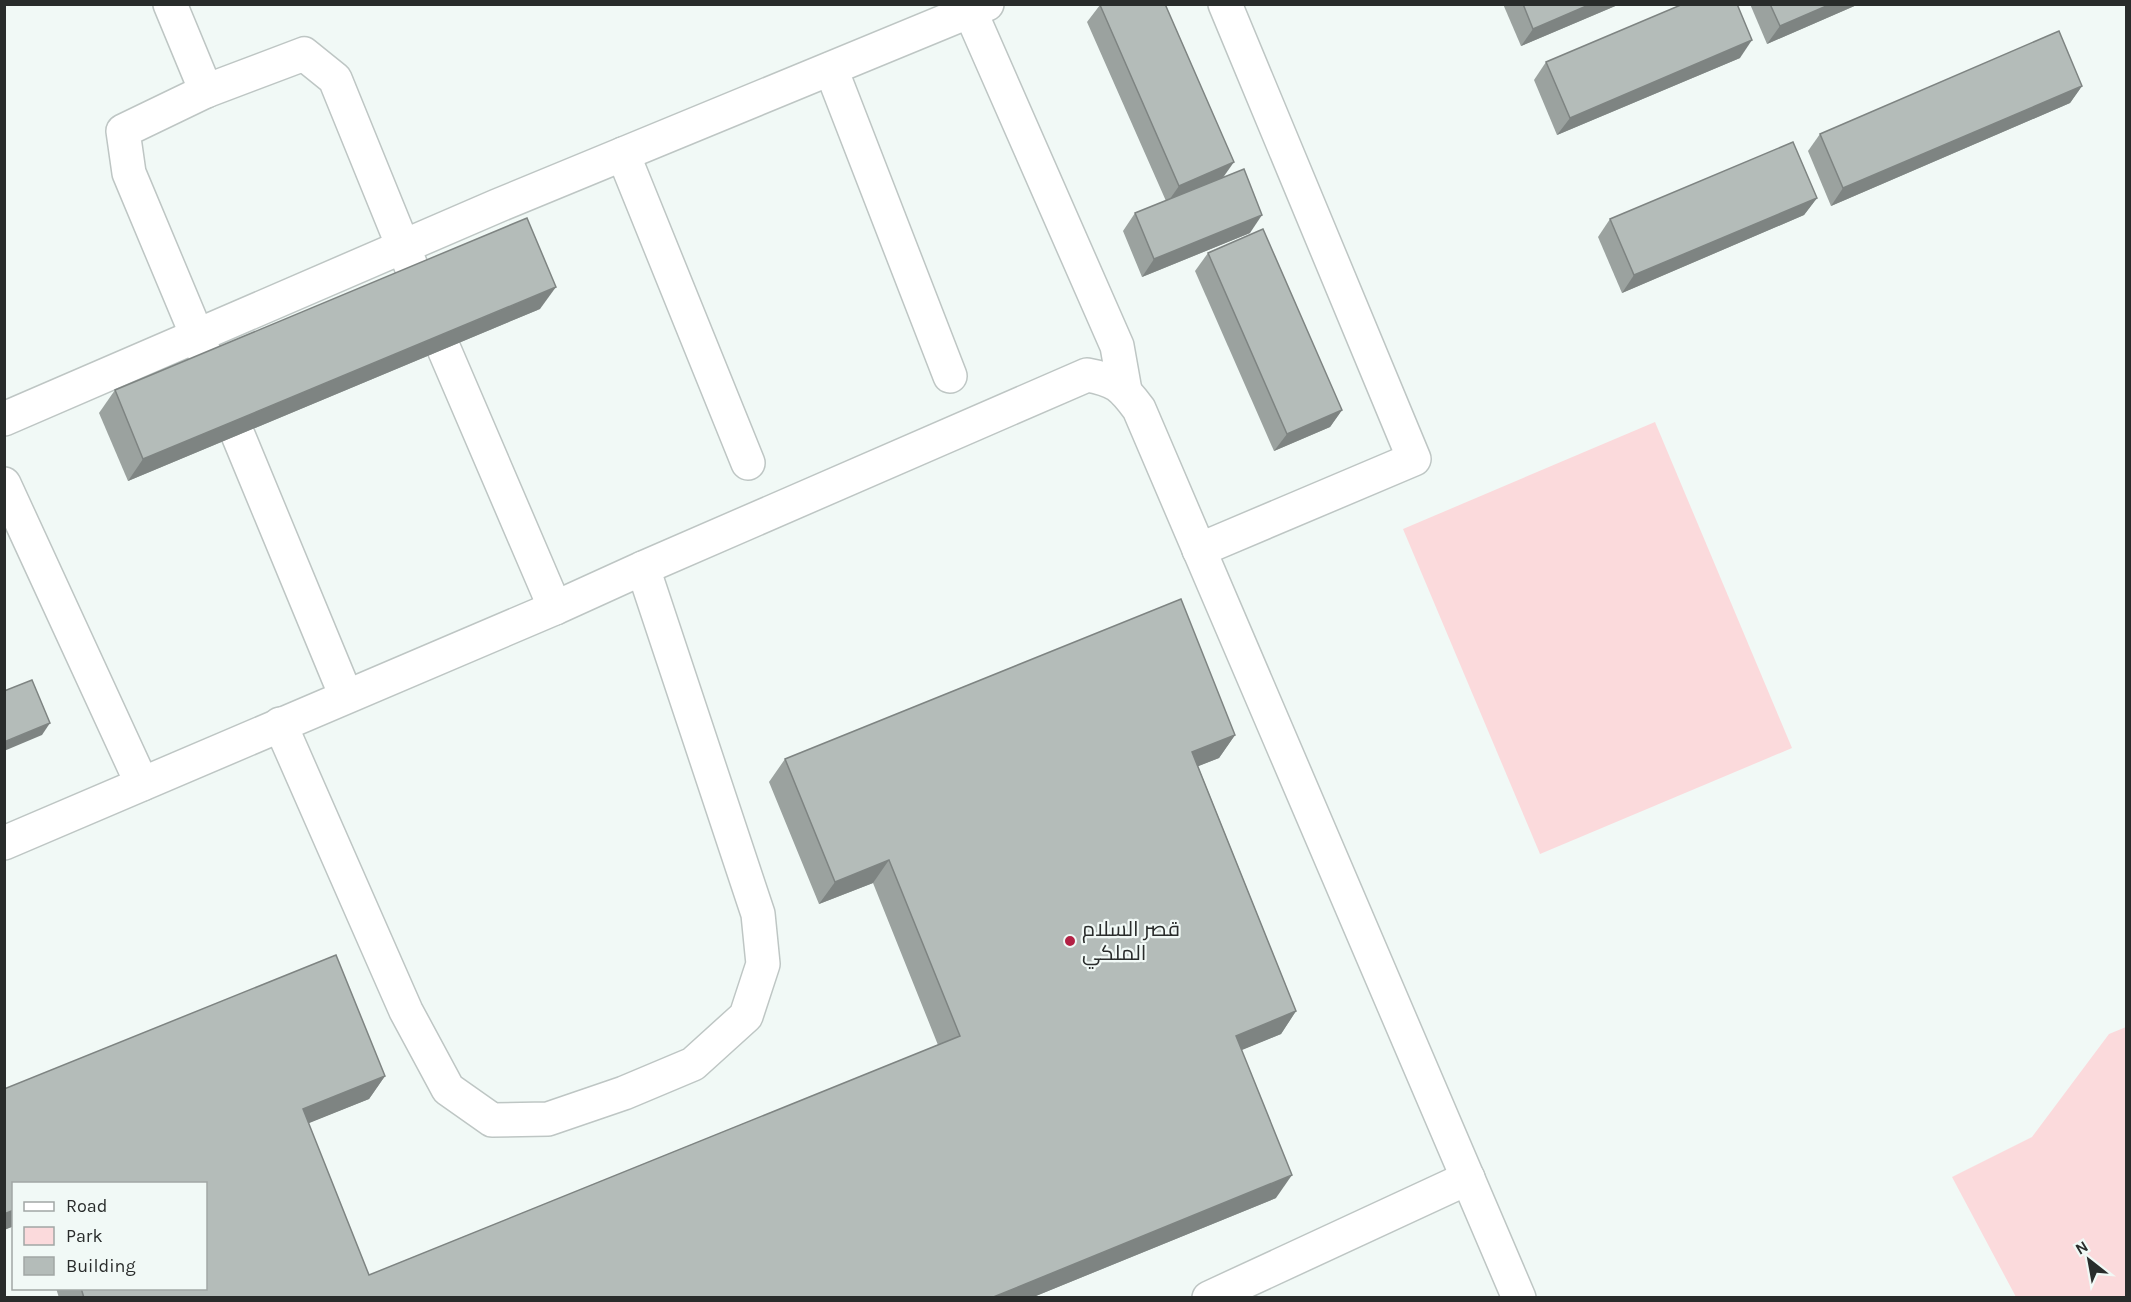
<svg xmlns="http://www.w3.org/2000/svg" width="2131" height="1302" font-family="Karla,Cairo,sans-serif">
<rect width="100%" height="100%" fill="#f1f9f6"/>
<g fill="#fbdadc">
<path d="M1655 422 1792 748 1540 854 1403 529Z"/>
<path d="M2126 1027V1297H2016L1952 1177 2032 1137 2109 1034Z"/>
</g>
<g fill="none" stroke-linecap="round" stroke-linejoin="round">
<g stroke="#bec6c4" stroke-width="36">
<g id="minor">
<path d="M170 4 206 91"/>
<path d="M967 4 1117 346 1125 391"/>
<path d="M831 69 950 376"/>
<path d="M623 154 748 463"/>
<path d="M444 349 555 608"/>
<path d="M206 357 129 173 123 131 206 91 304 54 335 79 411 266"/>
<path d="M4 419 497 206 987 4"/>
<path d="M238 435 346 696"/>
<path d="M4 484 142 784"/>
<path d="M1199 550 1414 459 1225 4"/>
<path d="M280 724 406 1011 448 1089 492 1120 548 1119 624 1093 693 1064 746 1016 763 964 758 914 643 568"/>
<path d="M4 843 555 608 643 568 1087 375C1116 380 1122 386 1139 409L1519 1298"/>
<path d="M1209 1298 1468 1178"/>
</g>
</g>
<use href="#minor" stroke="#fff" stroke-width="33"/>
</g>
<g fill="#9ba29f">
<path d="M1503 4H1620L1521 46Z"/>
<path d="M1750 4H1859L1767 44Z"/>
<path d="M1100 5 1223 178 1250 233 1142 277 1123 231 1135 213 1166 201 1087 22Z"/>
<path d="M1740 58 1557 135 1534 80 1546 62Z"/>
<path d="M2082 86 2070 103 1831 206 1808 151 1820 134Z"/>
<path d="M1817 198 1804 215 1622 293 1598 237 1610 219Z"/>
<path d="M1208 253 1342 410 1330 427 1274 451 1195 271Z"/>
<path d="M540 309 128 481 99 413 115 390Z"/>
<path d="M1235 735 1219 758 1198 766 1296 1011 1281 1034 1241 1050 1276 1198 1031 1298H59L56 1288H206V1184H14V1226L4 1230V1089L385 1076 369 1099 308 1123 369 1275 938 1045 873 883 819 904 769 782 785 759Z"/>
</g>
<g fill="#7e8482">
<path d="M1591 4H1620L1521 46 1533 29Z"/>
<path d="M1831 4H1859L1767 44 1780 26Z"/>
<path d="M1752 40 1740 58 1557 135 1570 118Z"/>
<path d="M2082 86 2070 103 1831 206 1843 188Z"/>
<path d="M1234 162 1222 179 1167 203 1179 186Z"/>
<path d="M1817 198 1804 215 1622 293 1634 275Z"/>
<path d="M1262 215 1250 233 1142 277 1154 259Z"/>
<path d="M556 287 540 309 128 481 143 459Z"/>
<path d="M1342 410 1330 427 1274 451 1287 434Z"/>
<path d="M50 723 42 735 4 751V742Z"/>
<path d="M1235 735 1219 758 1176 775 1192 752Z"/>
<path d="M889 860 873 883 819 904 835 882Z"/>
<path d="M1296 1011 1281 1034 1220 1059 1236 1036Z"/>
<path d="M385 1076 369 1099 287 1132 303 1109Z"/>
<path d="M1292 1175 1276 1198 1031 1298H991Z"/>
<path d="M14 1210V1226L4 1230V1214Z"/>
</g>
<g fill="#b4bcb9" stroke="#7e8482" stroke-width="1.5">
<path d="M1101 4H1165L1234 162 1179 186 1100 5Z"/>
<path d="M1523 4H1591L1533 29Z"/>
<path d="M1683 4H1737L1752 40 1570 118 1546 62Z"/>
<path d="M1770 4H1831L1780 26Z"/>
<path d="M2059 31 2082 86 1843 188 1820 134Z"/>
<path d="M1793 142 1817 198 1634 275 1610 219Z"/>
<path d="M1244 169 1262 215 1154 259 1135 213Z"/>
<path d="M527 218 556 287 143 459 115 390Z"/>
<path d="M1263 229 1342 410 1287 434 1208 253Z"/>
<path d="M1181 599 1235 735 1192 752 1296 1011 1236 1036 1292 1175 991 1298H84L81 1288H206V1184H14V1210L4 1214V1089L336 955 385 1076 303 1109 369 1275 960 1036 889 860 835 882 785 759Z"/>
<path d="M32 680 50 723 4 742V691Z"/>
</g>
<circle fill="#b32144" stroke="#f1f9f6" stroke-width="2" cx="1070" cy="941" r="6"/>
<g text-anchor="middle" stroke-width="4.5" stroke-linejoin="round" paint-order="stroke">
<g font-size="21" fill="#292c2b" stroke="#f1f9f6" text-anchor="start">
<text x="1082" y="936">قصر السلام<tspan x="1082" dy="24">الملكي</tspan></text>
</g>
</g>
<rect width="2131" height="1302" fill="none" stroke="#292c2b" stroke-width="12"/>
<rect x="12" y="1182" width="195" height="108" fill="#f1f9f6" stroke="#a1a7a5" stroke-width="1.5"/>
<rect x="24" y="1202" width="30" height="9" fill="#ffffff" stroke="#a1a7a5" stroke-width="1.5"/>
<text x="66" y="1212" font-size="18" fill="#292c2b">Road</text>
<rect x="24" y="1227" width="30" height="18" fill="#fbdadc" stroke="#a1a7a5" stroke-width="1.5"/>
<text x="66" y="1242" font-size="18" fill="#292c2b">Park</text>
<rect x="24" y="1257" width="30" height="18" fill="#b4bcb9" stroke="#a1a7a5" stroke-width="1.5"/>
<text x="66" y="1272" font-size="18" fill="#292c2b">Building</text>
<g transform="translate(2089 1260) rotate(329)" stroke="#f1f9f6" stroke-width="4.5" paint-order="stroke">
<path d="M0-4.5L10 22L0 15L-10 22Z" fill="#292c2b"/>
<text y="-9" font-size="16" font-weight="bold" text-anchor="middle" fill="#292c2b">N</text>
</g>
</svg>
